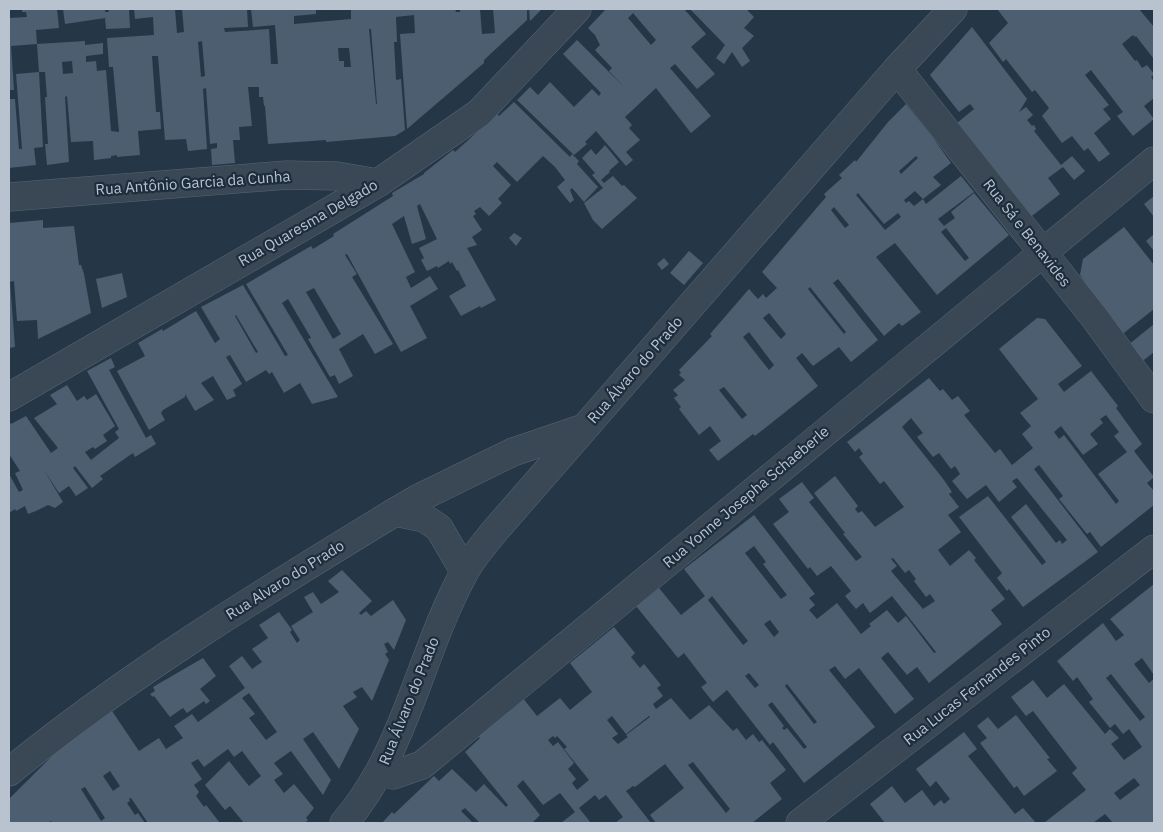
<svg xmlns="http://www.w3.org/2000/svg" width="1163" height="832" font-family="'IBM Plex Sans',sans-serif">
<rect width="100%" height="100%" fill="#253747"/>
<g fill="#4c5e70" fill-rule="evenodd">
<path d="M22 9H57L59 28 36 30 37 44 11 46 14 90H9V18L27 17 26 12H22Z"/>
<path d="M63 9H105V12H109L108 9H129L130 28 106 29 105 18 65 24Z"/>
<path d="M134 9H175L177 33 184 32 182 9H247L248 27 224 28 225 32 269 29 271 64H278L275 25 253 27 251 9H316V14L294 16V24L351 19V9H455L456 12H460V9H480L482 34 495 33 493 9H527V20L484 60V63L407 129 400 34 415 33 414 15 396 17 397 42H394L396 80 401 79 405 130 395 136 326 142V140L268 144 265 106H264L263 97H259V87H248L252 126 239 127 240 140H233L235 163 212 165 211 149 217 148V143L210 144 206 88 203 89 207 149 188 151 186 139 165 140 158 56H152L156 112H160L161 129 138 131 140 155 117 157V155L111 156V158L94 160 93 141 71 142 67 96 65 97 69 162 47 165 45 144H48L45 97H47L45 72H39L37 44 85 41V45L103 43V54L86 56V62L96 61 97 71 106 70 111 131 119 132 113 67H109L107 38 154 35 153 17 135 19ZM369 29H371L377 104H376ZM202 41 205 76 201 77 198 42ZM338 48H349L351 67H344V61H339ZM72 61 73 73 63 74 62 62Z"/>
<path d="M529 9H542L530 21Z"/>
<path d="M606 9H684L706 34 691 47 715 74 697 89 675 64 670 68 711 116 691 133 656 88 625 117 632 125 629 128 640 140 626 152 633 160 626 166 596 131 585 142 587 144 574 155 517 100 530 87 538 95 550 82 574 107 592 89 599 96 601 93 563 54 577 40 624 87 609 71 612 68 595 50 600 45 595 35 588 28ZM633 13 656 40 651 45 628 18Z"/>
<path d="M690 9H746L754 17 744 28 754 36 742 48 750 61 742 67 732 52 724 64 716 58 725 45Z"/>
<path d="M997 9H1139L1154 27V57L1153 58 1136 36 1135 37 1133 35 1122 44 1135 61 1137 60 1142 68 1147 65 1154 74 1151 77 1154 82V98L1144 106 1154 119 1133 136 1117 116 1123 112 1091 70 1085 75 1109 105 1103 109 1111 119 1094 133 1110 154 1099 162 1088 148 1084 151 1072 136 1062 143 1042 116 1049 108 1035 90 1032 92 1006 59 1003 62 989 43 1008 23Z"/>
<path d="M972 27 1027 99 1019 112 1026 107 1033 115 1027 120 1032 126 1034 125 1036 129 1034 131 1061 165 1072 156 1085 171 1074 180 1063 167 1048 178 1060 194 1023 223 1017 199 1007 185 1000 191 951 128 974 109 970 104 959 112 930 75Z"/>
<path d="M39 72 43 147 34 148 36 165 9 168V99H15L19 149H22L16 74Z"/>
<path d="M514 102 570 157 572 154 579 161 577 164 598 187 584 202 572 188 570 190 574 200 570 203 557 187 565 180 555 167 543 156 517 182 497 162 493 166 511 185 498 199 502 203 489 216 480 207 474 211 476 214 473 216 482 230 472 237 477 245 467 248 496 300 481 308 480 306 461 316 449 296 466 286 458 270 457 271 452 262 450 264 449 261 438 268 437 266 427 271 421 260 424 258 419 248 437 239 420 204 417 206 426 239 412 244 404 216 392 224 415 272 406 277 411 288 430 276 438 289 410 306 427 338 401 352 347 254 345 255 357 274 352 277 393 344 375 354 363 334 339 349 353 376 339 384 335 375 330 377 308 339 311 338 288 299 282 303 338 397 312 404 300 383 284 393 272 372 269 374 266 370 246 382 230 355 226 357 242 384 233 390 236 396 227 400 213 376 201 383 214 400 195 411 185 394V397L163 410 161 413 165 420 149 430 117 371 145 356 138 343 162 329 163 331 196 311 215 343 220 339 201 307 243 285 285 356 288 355 246 284 311 246 313 249 334 236 333 234 393 196 392 193 424 174V173L453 150 455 152 497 114 499 116ZM314 288 341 334 333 339 306 292ZM236 315 258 352 256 353 235 316Z"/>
<path d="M906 104 931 135 951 163 933 177 941 185 923 199 915 191 904 200 906 203 909 201 914 206 923 199 926 204 961 176 974 192 938 219 944 226 955 218 951 212 974 193 1009 235 937 295 895 243 876 257 921 312 902 326 899 323 884 336 838 279 833 283 878 340 851 362 839 347 813 366 802 353 796 358 818 386 755 436 753 434 718 461 709 450 721 441 710 426 699 435 679 409 681 407 674 398 678 395 673 390 685 380 679 375 681 373 679 370 712 336 710 334 749 289 758 299 763 294 766 298 777 288 762 272 826 197 824 194 842 178 839 175 855 160 856 162 888 122ZM916 156 918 158 901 174 899 171ZM858 193 884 224 898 213 901 217 885 230 856 195ZM834 207 849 225 845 228 831 210ZM946 228 969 258 965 261 941 232ZM810 287 846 332 844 334 808 289ZM769 313 786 334 781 339 763 318ZM749 332 774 365 769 370 743 337ZM724 387 747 415 742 419 719 390Z"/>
<path d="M605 145 619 162 609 171 610 172 601 180 604 183 613 176 622 186 624 185 637 198 602 229 593 220 584 203 603 188 592 175 595 173 582 158 591 149 596 155Z"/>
<path d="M1154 196V217L1144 204Z"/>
<path d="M43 220V228L74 226 79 265H81L84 274 91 313 38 339 37 320 17 321 14 281 10 282 15 347 9 348V223Z"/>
<path d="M1124 227 1154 265V309L1120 336 1080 275 1083 259Z"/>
<path d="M514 233 522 238 516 246 509 238Z"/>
<path d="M1154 234V251L1146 241Z"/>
<path d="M689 251 703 263 684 285 670 273Z"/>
<path d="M664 258 669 264 662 270 657 264Z"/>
<path d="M122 273 127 297 102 308 96 279Z"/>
<path d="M1037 318 1045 319 1082 366 1058 384 1064 392 1091 371 1118 406 1116 408 1142 444 1134 451 1154 477 1147 483 1154 491V505L1101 547 1090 532 1087 534 1059 499 1063 496 1039 465 1034 469 1098 552 1023 607 1009 589 1007 591 997 578 1002 573 959 517 988 496 1042 565 1046 562 1011 517 1026 504 1056 543 1060 540 1062 544 1067 540 1017 478 1012 481 1017 487 999 502 986 485 967 499 952 481 960 474 955 466 951 469 939 453 933 457 917 437 923 433 911 418 902 427 944 480 952 492 949 494 959 507 948 515 961 532 938 550 950 566 969 550 976 558 974 560 1005 599 991 610 1002 624 929 683 917 667 907 675 888 652 881 658 914 699 895 714 859 668 845 679 835 666 829 670 875 727 804 783 773 742 770 745 727 690 713 702 701 687 707 683 684 653 678 658 636 606 659 588 681 615 705 596 684 569 754 515 815 594 809 598 815 605 809 610 817 619 837 603 861 634 871 626 869 624 887 610 898 623 906 616 934 653 936 652 892 596 870 613 863 603 856 609 845 596 851 591 831 566 817 576 810 567 808 569 773 524 789 512 779 499 802 482 814 498 809 502 856 561 862 557 843 534 845 533 814 493 835 476 858 506 855 509 858 513 862 511 875 527 904 507 884 481 880 484 859 457 863 454 859 448 855 452 847 442 929 378 940 391 943 389 952 400 958 396 970 411 964 415 995 453 1000 449 1012 465 1033 448 1022 434 1031 426 1020 413 1038 399 999 349ZM1106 415 1119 432 1114 436 1127 452 1098 474 1119 501 1116 504 1064 435 1059 439 1054 432 1061 426 1083 455 1098 444 1090 434 1103 423 1100 419ZM754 546 766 562 763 564 787 595 781 599 745 553ZM893 558 905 573 909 570 916 579 914 581 926 597 930 594 935 601 923 609 891 571 897 566 891 559ZM712 596 748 641 743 645 708 600ZM770 620 779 632 774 637 764 624ZM749 673 759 685 755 688 745 676ZM787 684 817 722 814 724 785 686ZM772 702 807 747 804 749 787 728 784 730 782 728 784 726 768 705Z"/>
<path d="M1154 324V352L1140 363 1127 346Z"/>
<path d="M111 358 115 367 109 370 146 438 151 435 156 444 135 457 133 453 100 476 103 479 92 488 75 466 73 468 88 488 76 496 69 486 59 493 44 470 63 502 55 508 48 505 36 511 28 514 25 506 16 511 15 509 9 513V474L19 492 23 490 15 473 20 471 9 454V421L11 424 26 416 51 453 58 448 34 418 57 404 50 395 67 385 77 401 84 396 87 400 96 394 115 426 103 435 107 441 95 449 93 447 85 452 91 460 119 438 115 432 119 429 87 371Z"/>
<path d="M342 570 372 601 359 613 361 615 366 611 371 616 393 600 406 620 394 650 388 642 384 644 388 652 385 654 389 660 372 701 362 687 353 692 357 697 343 706 359 729 339 769 313 732 303 739 331 780 323 795 291 751 274 763 283 774 274 780 284 793 294 784 314 808 306 818 308 820 305 823H244L230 806 225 810 205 785 229 761 249 786 261 776 242 751 234 757 228 749 204 767 198 759 191 763 202 779 194 785 199 792 196 796 204 807 206 805 220 823H148L131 798 129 799 130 801 127 803 135 815 138 813 145 823H52L51 821 48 823H9V799L57 751 112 711 139 751 159 738 166 749 183 738 174 726 192 714 198 722 245 688 229 666 242 656 252 669 262 662 252 649 268 638 259 625 279 612 292 630 290 632 297 643 300 640 291 626 313 612 304 597 313 592 321 604 339 592 328 581ZM249 693 277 732 266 740 249 718 255 714 242 698ZM110 771 120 786 113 791 103 776ZM85 787 105 818 101 821 81 789Z"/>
<path d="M1154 584V675L1142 658 1134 664 1149 683 1154 679V823H1113L1105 814 1093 823H1044L1086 790 1072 773 1077 768 1033 711 1026 716 1011 697 1033 680 1047 698 1064 684 1105 734 1110 729 1119 738 1111 744 1124 760 1142 747 1129 729 1123 734 1115 724 1110 728 1089 702 1093 699 1077 677 1073 681 1057 661 1103 623 1116 641 1124 635 1110 619ZM1111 674 1145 717 1140 721 1106 678ZM1134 778 1140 785 1120 800 1114 793Z"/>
<path d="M614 627 635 653 631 657 640 668 644 664 661 685 657 688 663 696 653 704 656 709 671 698 690 720 709 705 733 731 737 728 746 740 753 734 759 742 762 740 786 770 770 783 782 799 752 823H656L650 815 684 788 665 764 635 787 633 786 626 791 651 823H615L623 817 606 795 599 800 595 795 579 808 591 823H561L575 812 560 793 543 805 523 780 517 786 540 815 532 823H480L465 808 461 811 473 823H382L392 812 394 814 434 776 439 781 452 769 476 792 484 784 506 807 508 805 465 752 480 738 478 736 522 697 537 716 560 698 570 710 592 692 570 663ZM612 716 626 734 649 716 650 717 626 735 628 737 618 744 612 738 618 734 607 720ZM553 736 555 738 557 736 567 747 564 749 589 780 577 790 572 783 576 779 568 769 574 763 558 742 553 746 548 740ZM693 762 730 809 726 813 688 765Z"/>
<path d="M203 658 216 676 200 689 210 701 206 704 204 701 187 713 183 708 170 717 154 696 153 697 150 694 155 691 153 687Z"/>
<path d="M1016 715 1050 758 1047 759 1057 771 1024 796 1017 786 1014 788 980 743 987 738 977 726 988 717 998 729Z"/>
<path d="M964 732 977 749 968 756 1015 814 1023 808 1036 823H885L870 804 892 786 905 803 922 790 934 806 941 800 944 804 950 799 936 781 930 787 916 769Z"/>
</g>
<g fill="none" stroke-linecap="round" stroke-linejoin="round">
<g stroke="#586673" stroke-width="29">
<g id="minor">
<path d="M897 69 1094 317 1154 399"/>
<path d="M9 197 287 175 337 176 378 183"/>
<path d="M9 397 378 183 479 113 577 9"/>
<path d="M380 771 393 775 422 765 1154 161"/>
<path d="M9 772C129 674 262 593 395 512L419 498 513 452 584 428"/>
<path d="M800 823 1154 549"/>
</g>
</g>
<g stroke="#586673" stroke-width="29">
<g id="tertiary">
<path d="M395 512 424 518 439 528 464 571"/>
<path d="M344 823C405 753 420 654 464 573 471 559 483 546 493 533L897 69 953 9"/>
</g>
</g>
<use href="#minor" stroke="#3a4856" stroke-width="28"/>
<use href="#tertiary" stroke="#3a4856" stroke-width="28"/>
</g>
<g text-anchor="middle" stroke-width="4.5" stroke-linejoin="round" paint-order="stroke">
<g font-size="15" fill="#b8c3cf" stroke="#1e2d3c">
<text transform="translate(193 183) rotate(-4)" y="5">Rua Antônio Garcia da Cunha</text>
<text transform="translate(308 223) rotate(-30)" y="5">Rua Quaresma Delgado</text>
<text transform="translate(1027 233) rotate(52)" y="5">Rua Sá e Benavides</text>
<text transform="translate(635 370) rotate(-49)" y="5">Rua Álvaro do Prado</text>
<text transform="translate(746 497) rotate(-40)" y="5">Rua Yonne Josepha Schaeberle</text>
<text transform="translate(285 580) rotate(-32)" y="5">Rua Alvaro do Prado</text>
<text transform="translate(977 686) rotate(-38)" y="5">Rua Lucas Fernandes Pinto</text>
<text transform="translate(409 701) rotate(-68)" y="5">Rua Álvaro do Prado</text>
</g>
</g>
<rect width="1163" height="832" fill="none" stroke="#b8c3cf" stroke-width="20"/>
</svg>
